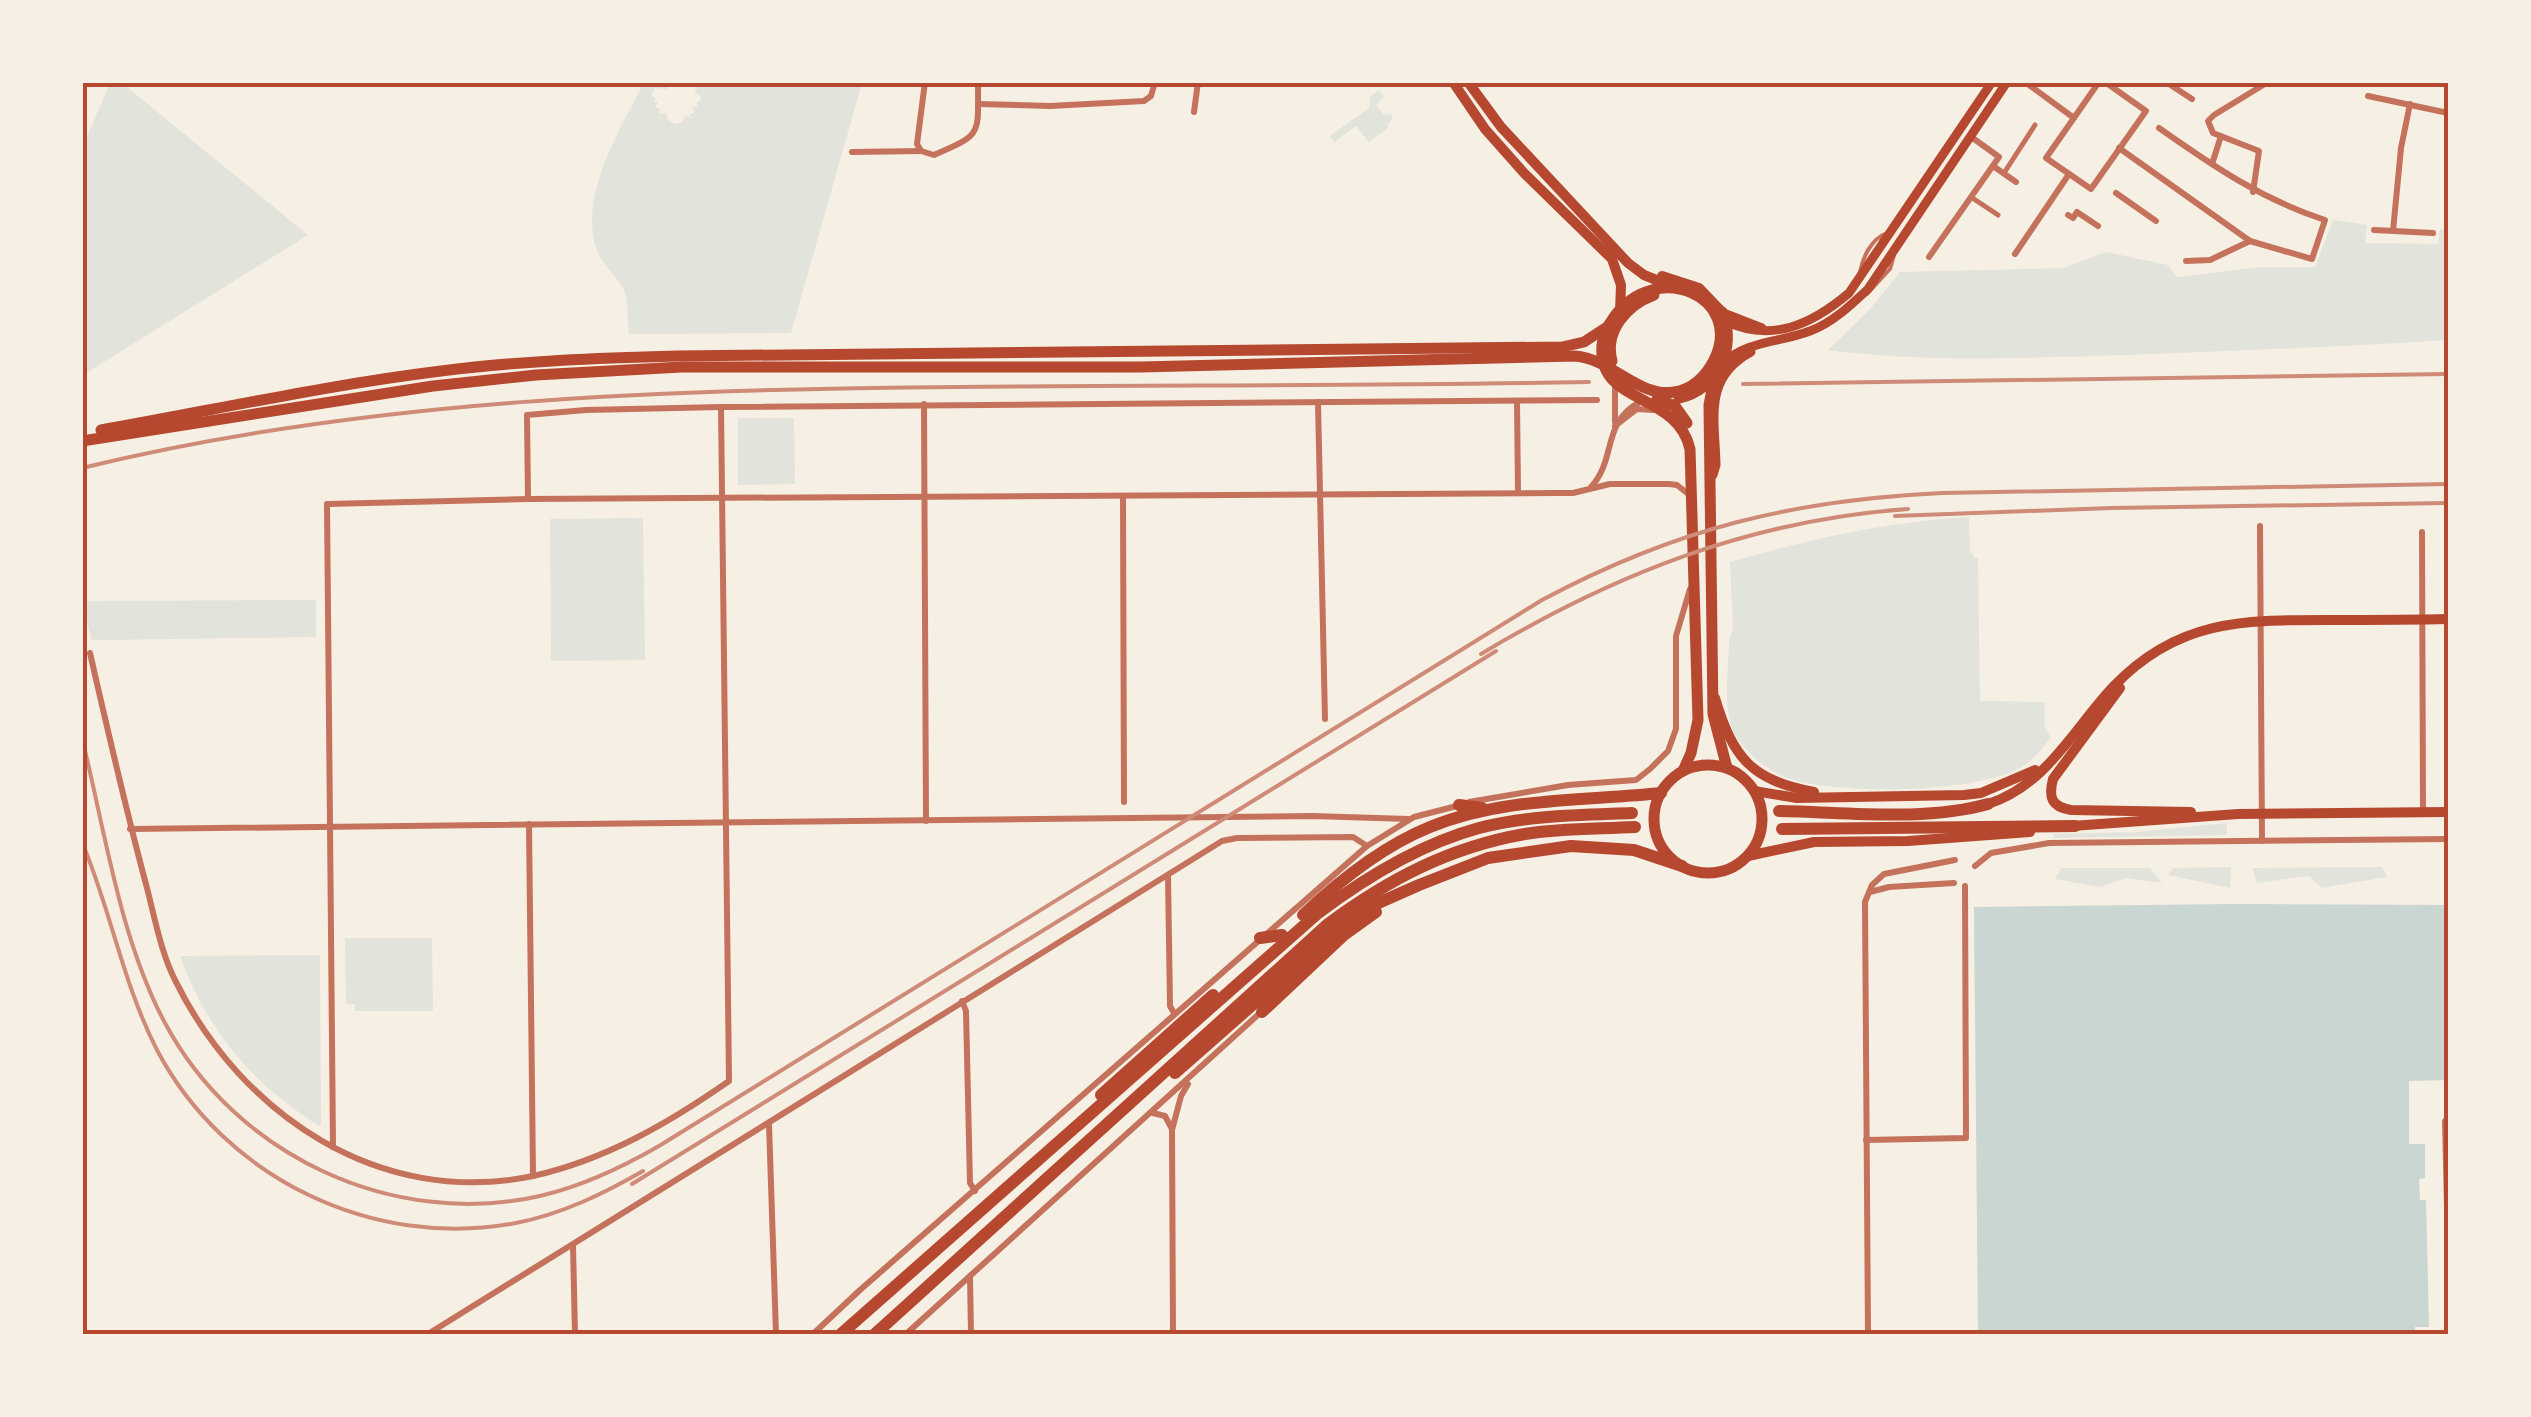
<svg xmlns="http://www.w3.org/2000/svg" width="2531" height="1417" font-family="'Source Sans 3',sans-serif">
<rect width="100%" height="100%" fill="#f6efe4"/>
<g fill="#e2e4dc">
<path d="M110 83H122L308 235 83 375V146Z"/>
<path d="M644 83H668L667 89 655 88 651 95 656 98 654 101 658 103 655 107 660 109 659 114 666 113 668 120 675 124 682 122 686 115 692 118 690 114 694 113 693 107 698 106 696 103 701 100 699 94 695 93 696 84 701 83H862L791 333 629 334C627 321 629 300 623 288 617 277 606 268 600 257 573 205 621 126 644 83Z"/>
<path d="M1379 90 1384 96 1376 105 1384 115 1391 114 1393 118 1387 125 1389 127 1369 142 1356 126 1334 142 1330 136 1369 108 1370 97Z"/>
<path d="M2333 220 2367 225 2365 243 2438 244 2440 229H2448V340C2341 347 2234 351 2127 355 2027 358 1927 363 1828 350L1870 309 1900 272 2063 268 2106 252 2168 265 2177 277 2260 267H2315Z"/>
<path d="M738 418H794L795 484 738 485Z"/>
<path d="M1969 517 1970 550 1974 558H1978L1980 701 2045 702 2044 725 2051 738C2041 749 2032 762 2018 769 1972 793 1841 795 1791 779 1771 773 1749 756 1737 738 1721 714 1729 669 1729 640L1733 628 1730 562C1809 539 1886 522 1969 517Z"/>
<path d="M643 518 645 660 551 661 550 519Z"/>
<path d="M316 600V637L105 640H91L83 601Z"/>
<path d="M2227 823V835L2054 838V834L2136 832Z"/>
<path d="M2231 867 2230 888 2168 875 2173 868Z"/>
<path d="M2382 867 2387 877 2322 888 2309 876 2257 883 2252 868Z"/>
<path d="M2061 868H2150L2162 883 2127 878 2100 887 2055 879Z"/>
<path d="M345 938H432L433 1011H355V1004H346Z"/>
<path d="M320 955 321 1125 319 1126C252 1084 207 1030 180 956Z"/>
</g>
<path fill="#c9d6d2" d="M2235 904 2448 905V1080L2409 1081V1144H2425V1178L2419 1179 2420 1200H2426L2429 1327H2415V1334H1978L1974 907Z"/>
<g fill="none" stroke-linecap="round" stroke-linejoin="round">
<g stroke="#c5725c" stroke-width="4">
<path d="M1860 272C1863 257 1871 239 1887 233"/>
<path d="M1867 294 1890 269 1894 255"/>
</g>
<g stroke="#c5725c" stroke-width="5">
<path d="M2004 173 2035 125"/>
<path d="M1971 197 1998 215"/>
</g>
<g stroke="#c5725c" stroke-width="6">
<path d="M925 82 917 144 921 151 934 155C983 134 978 135 978 82"/>
<path d="M2025 82 2074 118"/>
<path d="M2099 82 2046 158 2091 189 2146 111 2105 82"/>
<path d="M2166 82 2192 99"/>
<path d="M2368 96 2448 113"/>
<path d="M978 104 1050 106 1144 101 1151 96 1155 82"/>
<path d="M1194 112 1198 82"/>
<path d="M2119 148 2250 241 2312 259 2325 220C2261 199 2213 166 2159 128"/>
<path d="M852 152 921 151"/>
<path d="M2212 164 2221 136"/>
<path d="M1993 166 2016 182"/>
<path d="M2253 192 2259 151 2213 133 2208 121 2214 115 2268 82"/>
<path d="M2116 193 2156 221"/>
<path d="M2068 215 2073 218 2077 212 2098 226"/>
<path d="M2374 230 2433 233"/>
<path d="M2393 231 2401 148 2410 104"/>
<path d="M2015 254 2069 174"/>
<path d="M1929 257 1999 157 1970 136"/>
<path d="M2186 261 2210 260 2250 241"/>
<path d="M1318 402 1325 719"/>
<path d="M1517 402 1518 493"/>
<path d="M924 404 926 821"/>
<path d="M1615 422V385"/>
<path d="M1615 426 1637 409 1653 410"/>
<path d="M1591 487C1617 459 1601 423 1640 402"/>
<path d="M1123 498 1124 802"/>
<path d="M528 499 527 415 586 410 721 407 1597 400"/>
<path d="M2260 526 2262 841"/>
<path d="M2422 532 2423 812"/>
<path d="M90 653C108 732 126 810 147 888 155 919 161 953 176 982 242 1115 380 1208 533 1176 605 1160 669 1123 729 1081L721 407"/>
<path d="M1469 802 1568 785 1636 780 1650 769 1668 751 1676 729V636L1690 589"/>
<path d="M529 824 533 1176"/>
<path d="M130 829 1312 816 1409 819"/>
<path d="M1975 866 1991 853 2049 843 2448 839"/>
<path d="M1168 875 1170 1006 1174 1013"/>
<path d="M1870 892 1889 887 1954 883"/>
<path d="M962 1001 966 1011 970 1183 975 1191"/>
<path d="M1153 1113 1165 1116 1172 1129"/>
<path d="M2448 1118 2445 1121 2448 1251"/>
<path d="M769 1124 776 1334"/>
<path d="M1866 1140 1966 1138 1965 886"/>
<path d="M333 1147 327 504 528 499 1554 493H1573L1610 484H1669L1677 485 1692 497"/>
<path d="M573 1245 575 1334"/>
<path d="M970 1277 971 1334"/>
<path d="M428 1334 1222 841 1237 838 1353 837 1367 846"/>
<path d="M813 1334 860 1290 1367 846 1414 817 1457 806"/>
<path d="M906 1334 1260 1013"/>
<path d="M1173 1334 1172 1130 1181 1096 1188 1084"/>
<path d="M1868 1334 1865 902 1872 885 1884 874 1955 860"/>
</g>
<g stroke="#b5482f" stroke-width="9">
<path d="M1721 312 1762 328"/>
<path d="M1724 321C1772 343 1811 325 1849 293L1992 82"/>
<path d="M1722 364C1747 340 1779 343 1810 331 1832 323 1851 305 1868 289L2007 82"/>
<path d="M1713 475 1716 465C1715 418 1703 378 1751 352"/>
</g>
<g stroke="#b5482f" stroke-width="10">
<path d="M1453 82 1485 129 1524 173 1612 259 1621 285 1620 313"/>
<path d="M1468 82 1501 127 1628 263 1644 275 1674 287"/>
<path d="M1662 276 1699 288 1722 312"/>
<path d="M2120 688 2053 779C2048 798 2052 807 2071 810L2191 812"/>
<path d="M1715 698C1733 758 1751 780 1814 792"/>
<path d="M1754 791 1797 798 1964 795 1981 793 2035 770"/>
<path d="M1988 804C2047 785 2074 728 2114 686 2177 620 2242 620 2326 620 2367 620 2408 620 2448 619"/>
<path d="M2072 826 2238 814 2448 812"/>
<path d="M1748 856 1814 842 1908 841 2030 832"/>
</g>
<g stroke="#b5482f" stroke-width="11">
<path d="M1612 361C1604 331 1627 305 1654 295"/>
<path d="M1715 373 1709 405 1713 714 1727 768"/>
<path d="M1679 398C1717 390 1738 347 1722 312"/>
<path d="M1657 399 1675 406 1687 423"/>
<path d="M101 430C214 410 327 385 441 371 519 361 599 358 678 356L1562 347 1584 342 1607 327"/>
<path d="M82 441 433 386 536 375 682 367H1141L1575 356C1612 359 1639 398 1674 392 1692 390 1706 376 1714 360 1745 297 1656 258 1614 317 1608 325 1603 334 1602 345 1597 406 1677 391 1690 449L1698 720 1691 753 1683 771"/>
<circle cx="1708" cy="819" r="54"/>
</g>
<g stroke="#b5482f" stroke-width="12">
<path d="M1459 805 1482 808"/>
<path d="M1779 811C1846 812 1923 822 1988 804"/>
<path d="M1782 829 2075 826"/>
<path d="M1303 915C1339 881 1383 846 1430 827 1503 797 1584 801 1661 793"/>
<path d="M1260 938 1282 935"/>
<path d="M1262 1012 1344 935 1376 912"/>
<path d="M1175 1073 1358 912 1419 885 1488 858 1571 846 1634 850 1682 866"/>
<path d="M1101 1095 1213 995"/>
<path d="M841 1334 1317 914C1366 877 1420 844 1479 828 1529 815 1582 815 1632 813"/>
<path d="M875 1334 1328 924C1389 879 1450 847 1525 834 1561 828 1599 829 1635 827"/>
</g>
<g stroke="#cf8b77" stroke-width="4">
<path d="M82 88 85 82"/>
<path d="M1743 384 2448 374"/>
<path d="M82 468C364 399 670 389 958 387 1168 385 1379 386 1589 382"/>
<path d="M1895 516 2111 508 2448 503"/>
<path d="M1481 654C1614 574 1751 520 1908 509"/>
<path d="M82 738C105 831 120 939 165 1023 236 1156 393 1229 540 1196 583 1186 621 1168 659 1146L1542 600C1675 529 1792 500 1942 493L2448 484"/>
<path d="M82 842C111 911 123 984 157 1050 225 1179 374 1250 516 1223 562 1214 603 1194 643 1171"/>
<path d="M632 1184 1496 651"/>
</g>
</g>
<rect width="2531" height="1417" fill="none" stroke="#f6efe4" stroke-width="170"/>
<rect x="85" y="85" width="2361" height="1247" fill="none" stroke="#b5482f" stroke-width="4"/>
</svg>
